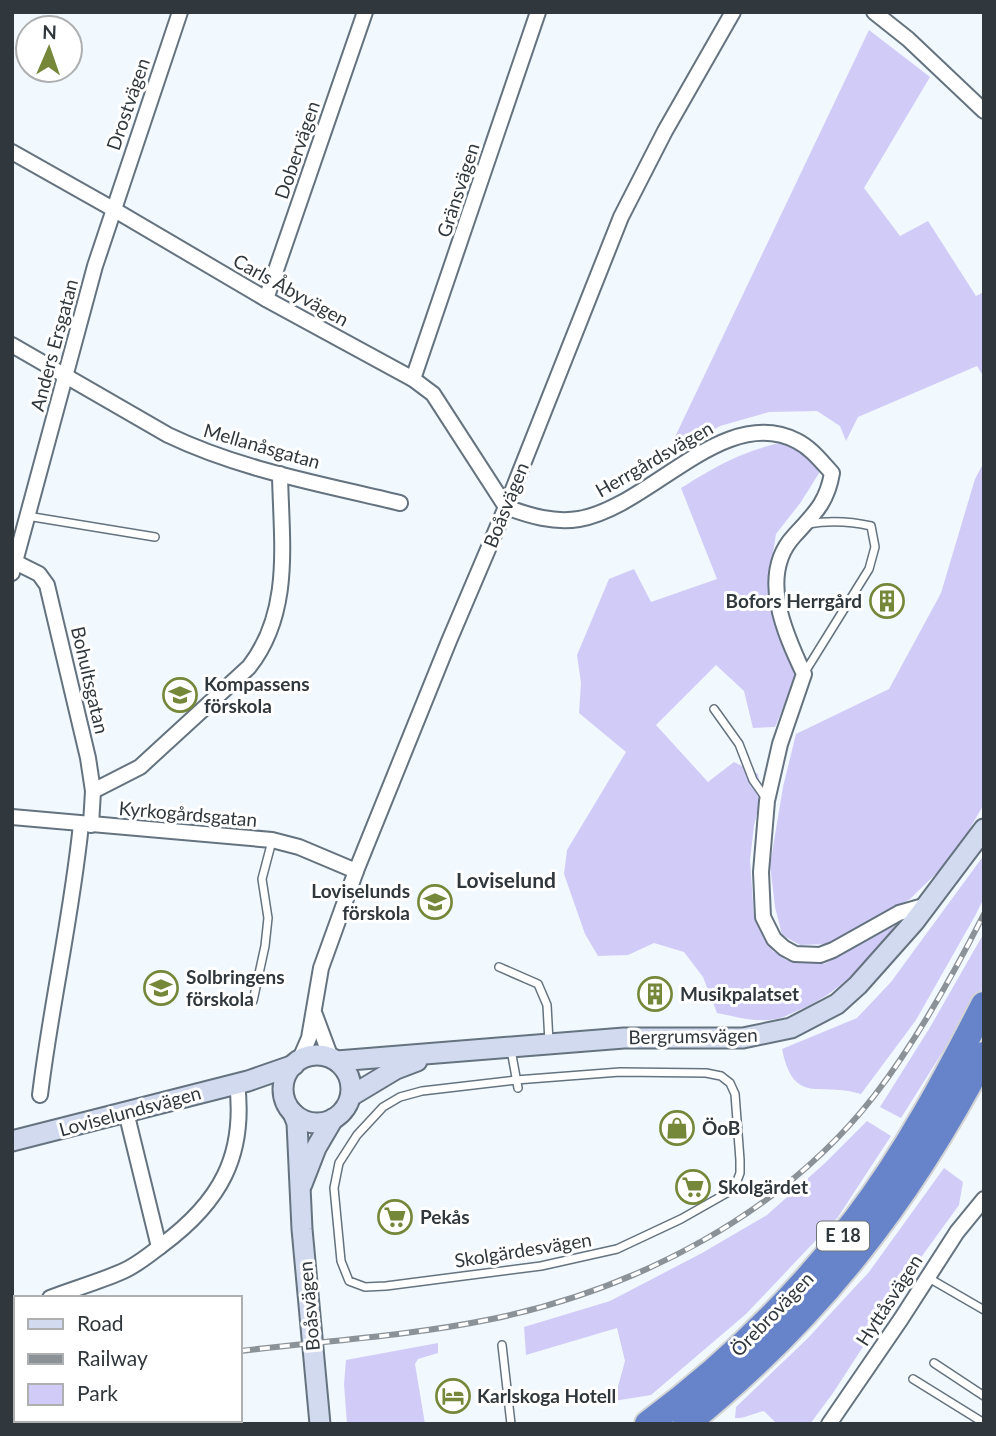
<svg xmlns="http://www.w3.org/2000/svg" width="996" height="1436" font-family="Lato,sans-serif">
<rect width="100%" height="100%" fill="#f1f8fe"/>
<g fill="#d1ccf7">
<path d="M869 30 930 77 864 188 900 236 928 221 976 296 984 292V377L977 366 858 417 846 441 840 426 817 411 769 412 720 426 664 460Z"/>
<path d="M787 441 816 444 821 470 801 502 776 534 771 566 769 603 796 677 775 727 753 728 744 691 716 665 656 725 708 782 734 762 758 774 761 795 754 826 750 860 754 917 773 951 786 960 824 964 898 924C869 960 841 993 797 1011 790 1014 783 1018 776 1019 757 1023 737 1017 717 1013L703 977 684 952 654 943 628 955 598 956 585 934 564 874 567 850 626 752 579 713 581 683 577 655 609 579 634 569 651 602 717 579 681 488C721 463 741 452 787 441Z"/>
<path d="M984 462V804L954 856 910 899 828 944 800 945 782 935 775 907 770 865 783 787 796 734 889 689 941 593 975 479Z"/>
<path d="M984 855V898L975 916 916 1020 861 1094C819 1081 794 1107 782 1049L857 1018 891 982Z"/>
<path d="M984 933V986L901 1118 880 1107 929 1029Z"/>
<path d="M867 1121 891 1136 838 1217 746 1314 651 1395 614 1401 625 1361 617 1328 526 1355 524 1327 610 1301 702 1253 767 1215 825 1163Z"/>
<path d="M944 1168 963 1182 959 1205 922 1256 833 1393 810 1424H777L764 1411C754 1413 744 1419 735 1418L736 1407 807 1339 869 1272Z"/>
<path d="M438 1343V1353L418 1359 415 1364 425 1424H347L344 1384 346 1360Z"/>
</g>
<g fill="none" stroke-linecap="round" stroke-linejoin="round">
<g stroke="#64737f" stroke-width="10">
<g id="lane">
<path d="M27 516 155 537"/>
<path d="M805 672 869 569 875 547 871 526C849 521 831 520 808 524"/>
<path d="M714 709 739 744 753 780 767 800"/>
<path d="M499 967 538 984 547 1005 549 1042"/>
<path d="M253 1001 265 946 268 918 262 879 272 841"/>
<path d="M511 1050 518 1088"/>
<path d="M620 1072 706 1073 721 1076 730 1083 735 1094 740 1160V1173L734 1189 681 1219 617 1249 541 1266 386 1286 365 1287 349 1281 341 1261 334 1188 339 1163 357 1135 383 1107 400 1097 422 1091 516 1080Z"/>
<path d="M927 1277 984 1310"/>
<path d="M502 1345 511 1424"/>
<path d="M934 1363 984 1396"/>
<path d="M913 1379 984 1423"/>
</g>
</g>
<g stroke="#64737f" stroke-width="18">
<g id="street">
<path d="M874 12 908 39 984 111"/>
<path d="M12 152 113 209 266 299 413 379 433 394 506 507C530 516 554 523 579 519 650 507 724 403 797 441 811 448 821 461 832 473 827 503 814 514 794 536 758 575 785 634 804 674L780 744 767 801 761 872 763 917 774 939 784 948 795 954 820 955 833 950 899 913 927 905"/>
<path d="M266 299 365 12"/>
<path d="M12 345 168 435C241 470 322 484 400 503"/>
<path d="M413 379 538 12"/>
<path d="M15 562 39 574 47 585 88 758 93 791 91 825"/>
<path d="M12 573 95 266 180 12"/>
<path d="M93 791 140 767 249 667C293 611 281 540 280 474"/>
<path d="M12 817 272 840 299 847 356 871"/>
<path d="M315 1015 331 1058"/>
<path d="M299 1061 309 1038 321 968 356 871 449 641 506 507 621 217 665 131 733 12"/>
<path d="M40 1095C51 1004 72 915 81 824"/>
<path d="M126 1112 159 1247"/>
<path d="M50 1298C73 1289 98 1282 121 1272 136 1266 149 1255 162 1245 220 1202 246 1156 237 1083"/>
<path d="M12 1311 16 1310"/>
<path d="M12 1395 16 1394"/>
<path d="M829 1424 901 1319 957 1232 984 1199"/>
</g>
</g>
<g stroke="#64737f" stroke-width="23">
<g id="secondary">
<circle cx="317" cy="1089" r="34"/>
<path d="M337 1061 624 1038H743L791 1028 837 1004 858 985 914 922 984 829"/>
<path d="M351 1096 396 1069 417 1061"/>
<path d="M293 1113 297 1123 302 1229 320 1424"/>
<path d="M12 1141 248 1081 294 1065"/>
<path d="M302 1184 316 1148 333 1119"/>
</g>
</g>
<g stroke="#d2d3d4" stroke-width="30">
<g id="highway">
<path d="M648 1424C726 1366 797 1297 856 1220 907 1153 946 1079 984 1005"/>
<path d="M686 1424C816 1319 907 1203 984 1055"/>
</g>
</g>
<use href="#lane" stroke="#fff" stroke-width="7"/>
<use href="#street" stroke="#fff" stroke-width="14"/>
<use href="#secondary" stroke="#d1daef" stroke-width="19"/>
<use href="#highway" stroke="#6784cb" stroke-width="26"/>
<g stroke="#8c9398" stroke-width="6">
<g id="rail">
<path d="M240 1351C324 1341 409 1336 492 1319 637 1289 782 1214 874 1096 916 1042 953 975 984 914"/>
<path d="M12 1375H16"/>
</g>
</g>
<use href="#rail" stroke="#fff" stroke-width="3.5" stroke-dasharray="10" stroke-linecap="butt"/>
</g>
<defs>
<g id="building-ring" transform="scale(1.75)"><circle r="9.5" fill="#fff" stroke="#758738" stroke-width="1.5"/><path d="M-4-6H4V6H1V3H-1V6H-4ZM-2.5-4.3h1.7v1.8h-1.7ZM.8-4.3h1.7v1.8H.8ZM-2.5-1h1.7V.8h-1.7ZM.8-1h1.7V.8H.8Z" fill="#758738"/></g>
<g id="school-ring" transform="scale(1.75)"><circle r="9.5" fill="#fff" stroke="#758738" stroke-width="1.5"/><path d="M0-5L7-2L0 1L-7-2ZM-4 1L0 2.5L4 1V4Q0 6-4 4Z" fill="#758738"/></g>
<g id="shop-ring" transform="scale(1.75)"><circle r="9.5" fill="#fff" stroke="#758738" stroke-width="1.5"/><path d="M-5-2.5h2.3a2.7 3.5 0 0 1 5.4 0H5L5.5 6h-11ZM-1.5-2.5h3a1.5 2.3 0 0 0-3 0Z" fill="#758738"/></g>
<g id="supermarket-ring" transform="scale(1.75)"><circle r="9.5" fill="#fff" stroke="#758738" stroke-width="1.5"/><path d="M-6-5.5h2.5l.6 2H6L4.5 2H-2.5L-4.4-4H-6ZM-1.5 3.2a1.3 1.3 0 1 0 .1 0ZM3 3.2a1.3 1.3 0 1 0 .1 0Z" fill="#758738"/></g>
<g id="hotel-ring" transform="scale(1.75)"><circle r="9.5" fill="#fff" stroke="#758738" stroke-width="1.5"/><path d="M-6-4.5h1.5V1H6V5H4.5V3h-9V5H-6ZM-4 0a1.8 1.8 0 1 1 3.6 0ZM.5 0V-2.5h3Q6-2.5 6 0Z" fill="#758738"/></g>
</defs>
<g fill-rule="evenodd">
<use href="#building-ring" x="887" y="601"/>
<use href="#school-ring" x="180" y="695"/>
<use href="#school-ring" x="435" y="902"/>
<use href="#school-ring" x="161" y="988"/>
<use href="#building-ring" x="655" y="994"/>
<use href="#shop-ring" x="677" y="1128"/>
<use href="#supermarket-ring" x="693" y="1187"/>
<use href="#supermarket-ring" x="395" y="1217"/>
<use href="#hotel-ring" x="453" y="1396"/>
</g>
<g text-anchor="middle" stroke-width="6" stroke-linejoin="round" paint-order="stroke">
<rect fill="#fff" stroke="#6f7477" stroke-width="2" x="817" y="1221.5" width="52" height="29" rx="5"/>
<g font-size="18" font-weight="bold" fill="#31383d">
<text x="843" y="1242">E 18</text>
</g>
<g font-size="19" fill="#31383d" stroke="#fff">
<text transform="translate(128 104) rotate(-71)" y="7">Drostvägen</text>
<text transform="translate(297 150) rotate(-71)" y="7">Dobervägen</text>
<text transform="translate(458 190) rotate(-72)" y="7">Gränsvägen</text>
<text transform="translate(291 290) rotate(29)" y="7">Carls Åbyvägen</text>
<text transform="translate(54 345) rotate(-75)" y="7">Anders Ersgatan</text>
<text transform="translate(262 446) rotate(16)" y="7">Mellanåsgatan</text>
<text transform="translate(654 459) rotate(-30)" y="7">Herrgårdsvägen</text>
<text transform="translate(506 505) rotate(-68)" y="7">Boåsvägen</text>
<text transform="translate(90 680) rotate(77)" y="7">Bohultsgatan</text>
<text transform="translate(188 814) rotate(5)" y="7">Kyrkogårdsgatan</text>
<text transform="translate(693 1036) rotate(-1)" y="7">Bergrumsvägen</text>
<text transform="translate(130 1111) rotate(-15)" y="7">Loviselundsvägen</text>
<text transform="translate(523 1250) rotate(-9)" y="7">Skolgärdesvägen</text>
<text transform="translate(889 1300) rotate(-57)" y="7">Hyttåsvägen</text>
<text transform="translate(309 1306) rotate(-95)" y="7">Boåsvägen</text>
<text transform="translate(772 1314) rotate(-46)" y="7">Örebrovägen</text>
</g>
<g font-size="19" font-weight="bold" fill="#31383d" stroke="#fff" text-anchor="start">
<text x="862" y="608" text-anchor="end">Bofors Herrgård</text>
<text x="204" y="691">Kompassens<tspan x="204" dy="22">förskola</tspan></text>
<text x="410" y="898" text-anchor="end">Loviselunds<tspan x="410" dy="22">förskola</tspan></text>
<text x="186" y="984">Solbringens<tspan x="186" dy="22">förskola</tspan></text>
<text x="680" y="1001">Musikpalatset</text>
<text x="702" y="1135">ÖoB</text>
<text x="718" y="1194">Skolgärdet</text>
<text x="420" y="1224">Pekås</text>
<text x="477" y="1403">Karlskoga Hotell</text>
</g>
<g font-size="21" font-weight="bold" fill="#31383d" stroke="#fff">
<text x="506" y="888">Loviselund</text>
</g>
</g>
<rect width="996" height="1436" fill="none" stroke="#31383d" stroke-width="28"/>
<rect x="14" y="1296" width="228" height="126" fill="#ffffff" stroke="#adafb1" stroke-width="2"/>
<rect x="28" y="1319" width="35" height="10" fill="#d1daef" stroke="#adafb1" stroke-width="2"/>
<text x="77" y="1331" font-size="21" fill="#31383d">Road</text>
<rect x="28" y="1354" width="35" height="10" fill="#8c9398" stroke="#adafb1" stroke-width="2"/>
<text x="77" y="1366" font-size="21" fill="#31383d">Railway</text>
<rect x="28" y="1384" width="35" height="21" fill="#d1ccf7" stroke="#adafb1" stroke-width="2"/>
<text x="77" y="1401" font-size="21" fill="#31383d">Park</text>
<g transform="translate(49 49) rotate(2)"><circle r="33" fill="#ffffff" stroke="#adafb1" stroke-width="2"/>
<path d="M0-5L12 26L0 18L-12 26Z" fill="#758738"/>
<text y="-10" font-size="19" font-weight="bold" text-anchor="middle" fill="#31383d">N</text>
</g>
</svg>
